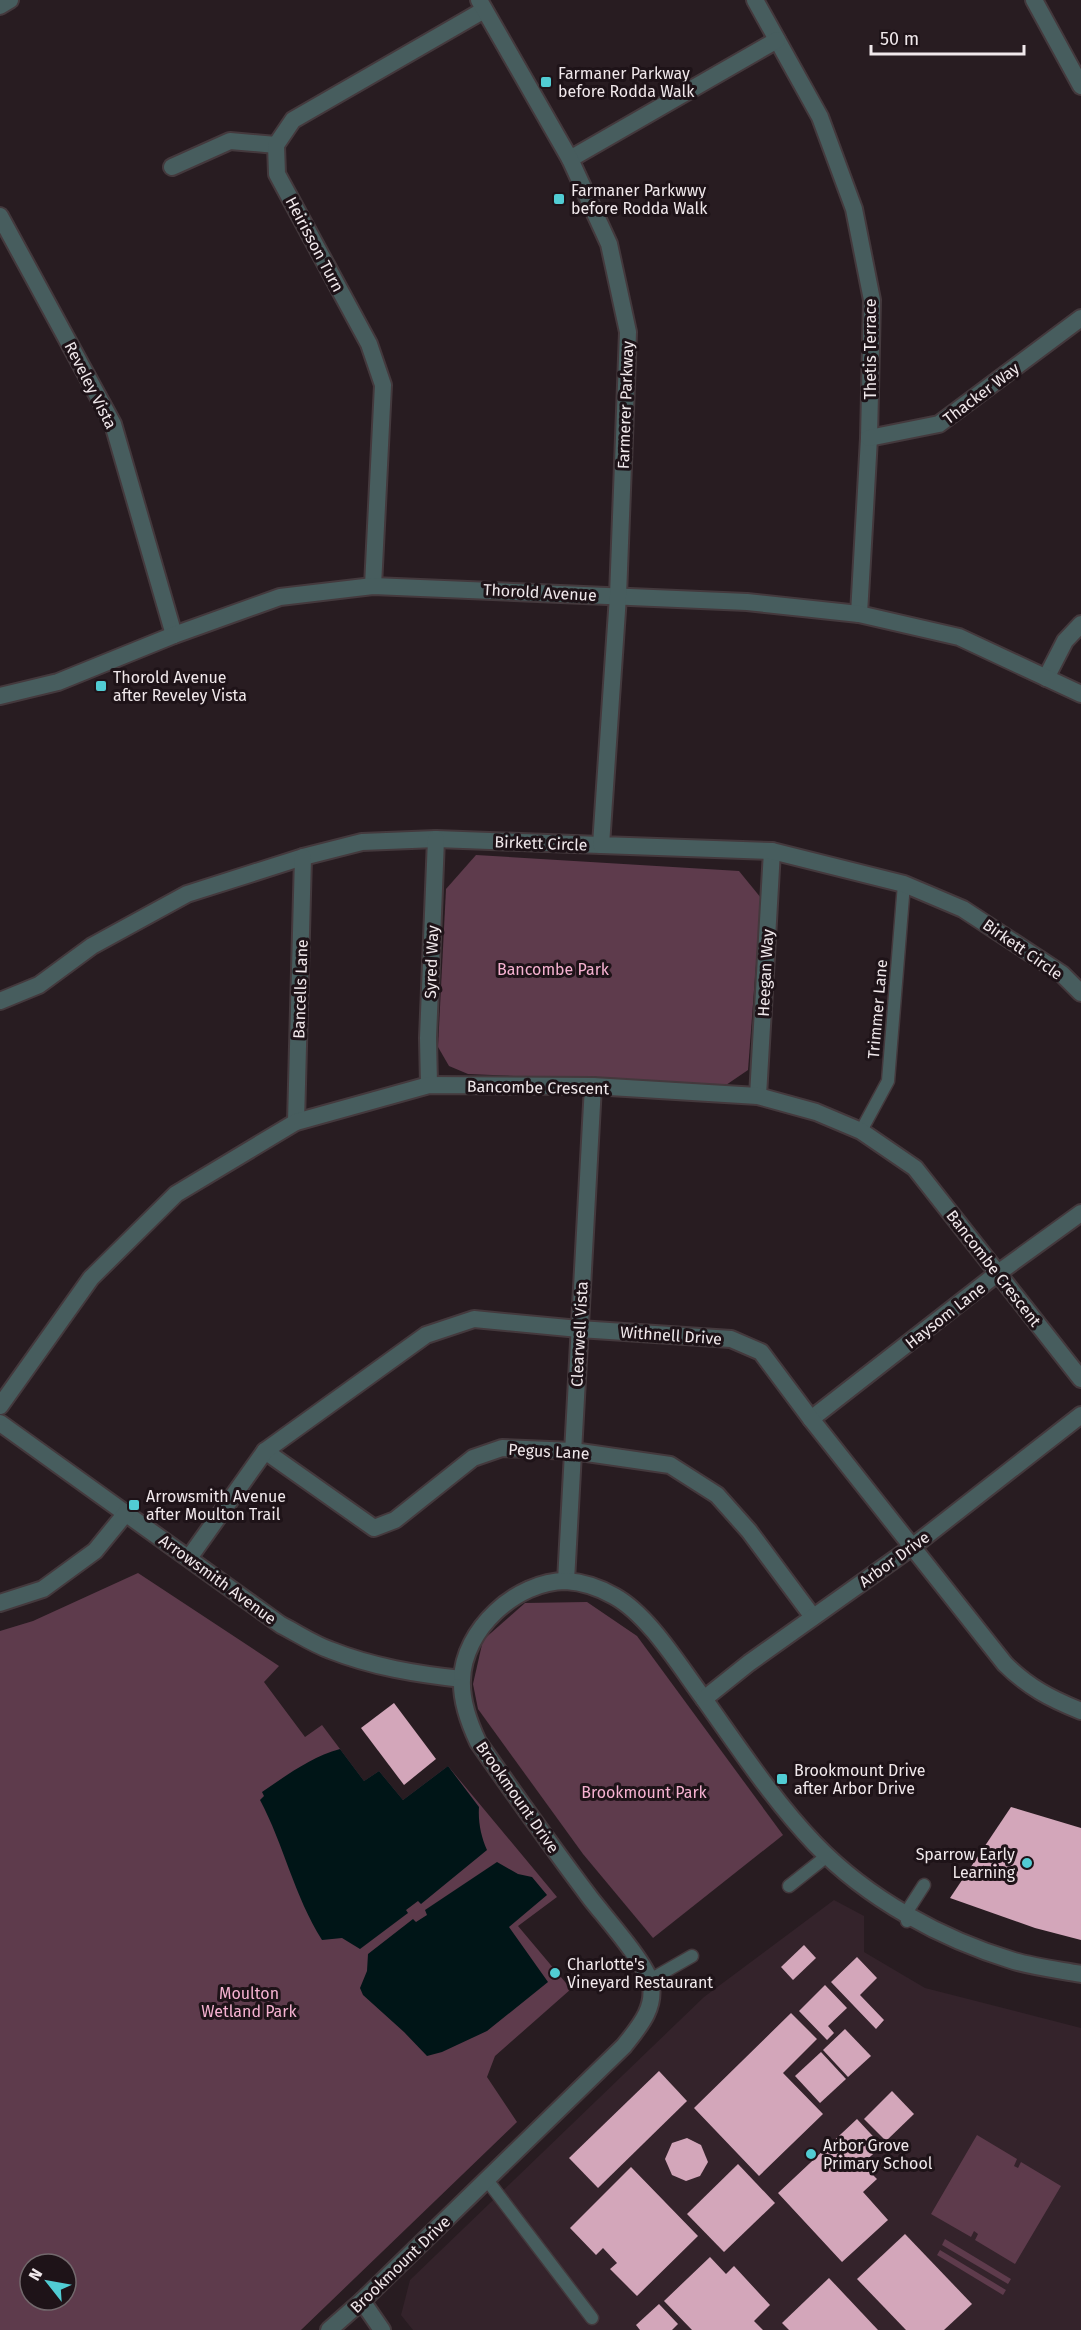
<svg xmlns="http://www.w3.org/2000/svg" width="1081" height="2330" font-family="'Fira Sans',sans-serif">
<rect width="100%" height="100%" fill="#281c21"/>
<path fill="#34232b" d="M834 1900 864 1916V1952L925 1988 1081 2028V2330H413L401 2315 410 2280 704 1997Z"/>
<g fill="#5e3b4c" fill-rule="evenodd">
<path d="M476 855 739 871 761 898 748 1070 726 1085 468 1074 449 1066 438 1047 446 889Z"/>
<path d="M138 1573 279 1666 264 1682 305 1737 322 1725 364 1781 379 1771 403 1800 448 1766 557 1897 518 1926 571 1989 495 2056 487 2077 517 2122 301 2330H0V1631L33 1621ZM30 2264H66V2300H30Z"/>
<path d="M587 1602 637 1636 783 1835 653 1938 583 1854 478 1709 473 1684 483 1640 525 1603Z"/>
<path d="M977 2135 1017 2159 1014 2166 1018 2168 1021 2162 1061 2186 1015 2264 975 2240 978 2234 974 2231 971 2237 931 2214Z"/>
<path d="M945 2239 1011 2279 1008 2284 942 2245Z"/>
<path d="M940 2250 1006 2290 1003 2295 937 2255Z"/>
</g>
<g fill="#001517">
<path d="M340 1749 364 1781 379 1771 403 1800 448 1766 479 1807C478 1822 481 1836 487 1850L421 1904 418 1901 406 1910 408 1913 360 1949 342 1938 322 1940C294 1896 284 1845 260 1800L264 1796 262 1792C287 1775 311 1757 340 1749Z"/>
<path d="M497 1862 518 1874 532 1877 547 1895 509 1927 548 1982 487 2031 442 2052 427 2056 404 2032 363 1995 360 1988 367 1971 368 1954 413 1919 416 1922 427 1915 425 1910Z"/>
</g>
<g fill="#d3a6ba">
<path d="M394 1703 436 1759 404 1785 361 1728Z"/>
<path d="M1011 1807 1081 1828V1940L1035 1928 950 1898Z"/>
<path d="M804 1945 816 1958 793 1980 781 1967Z"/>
<path d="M857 1957 877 1978 860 1995 884 2020 876 2029 831 1982Z"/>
<path d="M825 1985 847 2008 828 2026 834 2033 827 2040 799 2011Z"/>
<path d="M791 2013 817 2039 783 2073 823 2114 759 2176 694 2108Z"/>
<path d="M845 2029 871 2056 848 2077 823 2050Z"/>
<path d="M821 2052 846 2079 820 2103 795 2076Z"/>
<path d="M659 2071 687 2101 598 2188 569 2158Z"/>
<path d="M892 2091 914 2114 886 2141 864 2119Z"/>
<path d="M857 2119 882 2146 862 2164 877 2179 863 2192 888 2220 842 2262 778 2193Z"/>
<path d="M687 2138 701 2145 708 2162 700 2176 686 2181 672 2175 665 2159 672 2143Z"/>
<path d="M738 2164 775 2203 724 2252 687 2214Z"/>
<path d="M631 2167 698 2236 637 2296 610 2269 617 2263 603 2248 596 2255 570 2228Z"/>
<path d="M905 2234 972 2304 944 2330H906L857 2279Z"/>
<path d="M710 2257 726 2274 734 2266 770 2305 754 2321 763 2330H692L664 2301Z"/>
<path d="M829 2278 878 2330H789L782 2323Z"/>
<path d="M659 2304 678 2324 672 2330H640L636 2325Z"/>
</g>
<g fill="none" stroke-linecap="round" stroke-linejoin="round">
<g stroke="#44393d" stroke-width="15">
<g id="service">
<path d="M861 1131 888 1081 904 884"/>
<path d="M789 1886 827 1856"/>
<path d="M907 1921 906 1913 924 1885"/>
<path d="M650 1980 692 1956"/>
<path d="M487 2180 592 2318"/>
</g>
</g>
<g stroke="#44393d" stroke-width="20">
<g id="minor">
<path d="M755 0 820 117 854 209 872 300 869 438 859 614"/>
<path d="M1034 0 1081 86"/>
<path d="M0 6 10 0"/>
<path d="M570 159 777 40"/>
<path d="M172 167 230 141 276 145"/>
<path d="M0 216 113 424 174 635"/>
<path d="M869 438 939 424 1081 318"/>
<path d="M373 586 383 385 369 344 277 174 276 145 293 120 484 10"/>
<path d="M1046 678 1065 641 1081 624"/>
<path d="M0 696 58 682 174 635 280 597 373 586 747 602 859 614 959 637 1081 694"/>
<path d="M0 1001 39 985 92 946 187 894 303 857 362 842 436 839 601 845"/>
<path d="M429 1085 428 1038 436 839"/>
<path d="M758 1096 772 851"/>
<path d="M296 1122 303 857"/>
<path d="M0 1406 91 1278 176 1194 296 1122 429 1085 593 1086 758 1096 816 1112 861 1131 915 1168 1081 1379"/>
<path d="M811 1419 998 1273 1081 1213"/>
<path d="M0 1423 281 1625C297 1633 313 1644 330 1650 373 1667 416 1674 462 1679"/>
<path d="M265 1451 374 1528 395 1520 473 1458 502 1448 573 1451 670 1465 717 1495 749 1531 813 1617"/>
<path d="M189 1558 265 1451 426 1335 474 1319 579 1329 731 1339 761 1352 811 1419 1005 1664C1028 1687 1051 1699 1081 1711"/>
<path d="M566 1581 593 1086"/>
<path d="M0 1603 43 1589 95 1551 126 1513"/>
<path d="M362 2301 382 2330"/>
<path d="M329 2330 362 2301 624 2046C639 2027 657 2007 650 1981 644 1961 605 1917 591 1899 552 1847 515 1795 478 1742 469 1723 461 1702 462 1680 463 1630 516 1581 566 1581 582 1582 600 1588 614 1596 649 1615 680 1667 704 1699"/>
</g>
</g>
<g stroke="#44393d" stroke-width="20">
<g id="tertiary">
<path d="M479 0 570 159 609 244 628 332 618 596 601 845 772 851 904 884 963 909 1062 974 1081 993"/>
<path d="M1081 1415 912 1547 749 1663 704 1699C739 1748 773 1800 815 1844 868 1899 941 1939 1014 1961 1035 1967 1059 1970 1081 1974"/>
</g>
</g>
<use href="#service" stroke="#475d5e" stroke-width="12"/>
<use href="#minor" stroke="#475d5e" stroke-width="16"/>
<use href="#tertiary" stroke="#475d5e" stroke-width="16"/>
</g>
<g fill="#51ccd3" stroke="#1e1318" stroke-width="2">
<rect x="540" y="76" width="12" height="12" rx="3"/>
<rect x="553" y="193" width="12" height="12" rx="3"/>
<rect x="95" y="680" width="12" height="12" rx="3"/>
<rect x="128" y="1499" width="12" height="12" rx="3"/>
<rect x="776" y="1773" width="12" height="12" rx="3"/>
<circle cx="1027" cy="1863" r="6"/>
<circle cx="555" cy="1973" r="6"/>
<circle cx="811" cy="2154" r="6"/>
</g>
<g text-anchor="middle" stroke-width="6" stroke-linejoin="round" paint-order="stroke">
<g font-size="16" fill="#f0e8eb" stroke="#1e1318" text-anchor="start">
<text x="558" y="79">Farmaner Parkway<tspan x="558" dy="18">before Rodda Walk</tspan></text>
<text x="571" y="196">Farmaner Parkwwy<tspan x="571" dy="18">before Rodda Walk</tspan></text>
<text x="113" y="683">Thorold Avenue<tspan x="113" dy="18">after Reveley Vista</tspan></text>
<text x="146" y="1502">Arrowsmith Avenue<tspan x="146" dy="18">after Moulton Trail</tspan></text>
<text x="794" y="1776">Brookmount Drive<tspan x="794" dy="18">after Arbor Drive</tspan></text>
<text x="1015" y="1860" text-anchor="end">Sparrow Early<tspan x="1015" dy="18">Learning</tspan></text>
<text x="567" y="1970">Charlotte's<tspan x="567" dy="18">Vineyard Restaurant</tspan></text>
<text x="823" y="2151">Arbor Grove<tspan x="823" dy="18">Primary School</tspan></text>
</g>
<g font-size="16" fill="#f0e8eb" stroke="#1e1318">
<text transform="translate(315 244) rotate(62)" y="6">Heirisson Turn</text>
<text transform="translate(870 349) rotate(-90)" y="6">Thetis Terrace</text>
<text transform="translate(91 385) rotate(63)" y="6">Reveley Vista</text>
<text transform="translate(981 393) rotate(-37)" y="6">Thacker Way</text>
<text transform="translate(625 405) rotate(-88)" y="6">Farmerer Parkway</text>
<text transform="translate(540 592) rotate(3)" y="6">Thorold Avenue</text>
<text transform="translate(541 843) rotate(2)" y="6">Birkett Circle</text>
<text transform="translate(1023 949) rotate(35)" y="6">Birkett Circle</text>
<text transform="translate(431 962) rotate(-88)" y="6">Syred Way</text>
<text transform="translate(765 973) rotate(-87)" y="6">Heegan Way</text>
<text transform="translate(300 989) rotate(-88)" y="6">Bancells Lane</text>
<text transform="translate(877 1009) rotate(-85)" y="6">Trimmer Lane</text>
<text transform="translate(538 1087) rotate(1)" y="6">Bancombe Crescent</text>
<text transform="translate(994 1268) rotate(52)" y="6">Bancombe Crescent</text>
<text transform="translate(945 1315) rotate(-38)" y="6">Haysom Lane</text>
<text transform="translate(579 1334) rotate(-87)" y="6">Clearwell Vista</text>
<text transform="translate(671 1335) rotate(4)" y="6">Withnell Drive</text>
<text transform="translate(549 1451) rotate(3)" y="6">Pegus Lane</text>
<text transform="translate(894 1559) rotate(-36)" y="6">Arbor Drive</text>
<text transform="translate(218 1579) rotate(36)" y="6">Arrowsmith Avenue</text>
<text transform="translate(518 1797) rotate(55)" y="6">Brookmount Drive</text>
<text transform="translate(400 2264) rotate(-44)" y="6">Brookmount Drive</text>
</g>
<g font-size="16" fill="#f6b2d1" stroke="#1e1318">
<text x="553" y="975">Bancombe Park</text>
<text x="644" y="1798">Brookmount Park</text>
<text x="249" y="1999">Moulton<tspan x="249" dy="18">Wetland Park</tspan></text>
</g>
</g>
<g transform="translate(48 2282) rotate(301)"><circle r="28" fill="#1e1318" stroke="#72686c" stroke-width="1.5"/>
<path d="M0-4.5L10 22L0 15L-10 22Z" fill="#51ccd3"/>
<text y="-9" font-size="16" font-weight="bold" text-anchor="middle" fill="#f0e8eb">N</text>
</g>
<path d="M871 45v9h153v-9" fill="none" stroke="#f0e8eb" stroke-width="3"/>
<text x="880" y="45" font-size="18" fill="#f0e8eb" stroke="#1e1318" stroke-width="4.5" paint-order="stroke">50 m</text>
</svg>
